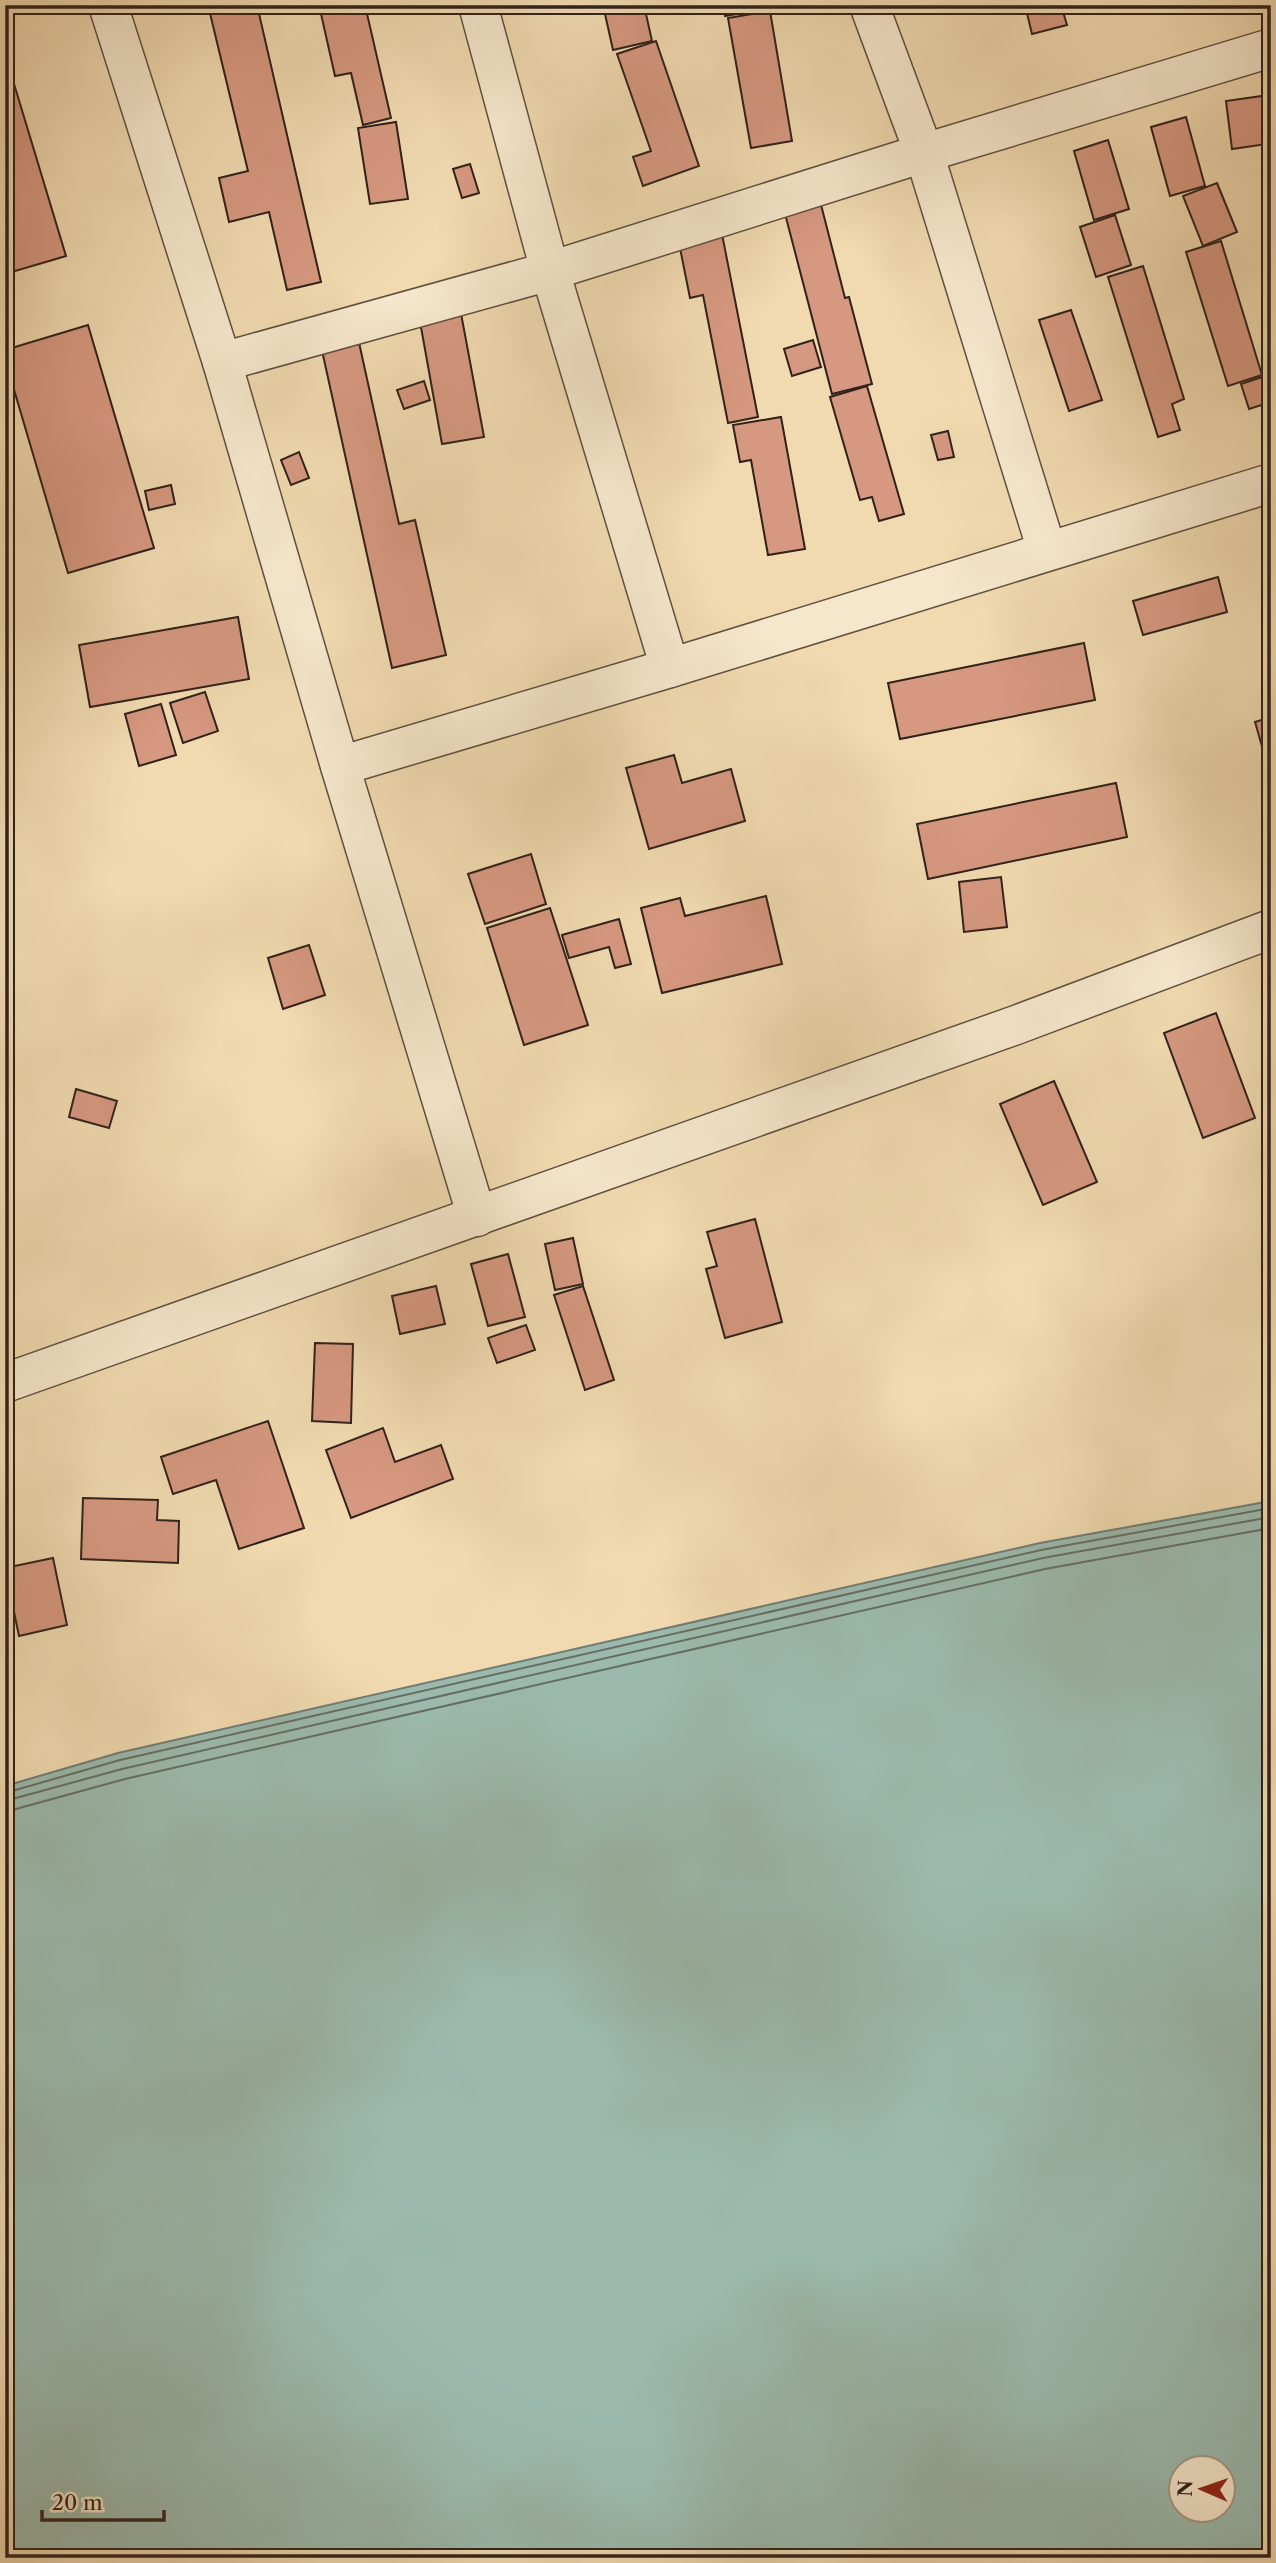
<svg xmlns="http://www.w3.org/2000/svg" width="1276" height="2563" font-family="'Libre Caslon Text',serif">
<rect width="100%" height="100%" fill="#f1dab0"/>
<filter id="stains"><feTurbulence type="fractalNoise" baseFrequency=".00286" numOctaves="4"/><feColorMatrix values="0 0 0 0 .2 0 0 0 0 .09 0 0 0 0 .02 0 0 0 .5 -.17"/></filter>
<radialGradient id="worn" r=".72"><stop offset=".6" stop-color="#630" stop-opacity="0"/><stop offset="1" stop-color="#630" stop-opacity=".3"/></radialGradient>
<path fill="#9bbaad" stroke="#707d73" stroke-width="2" fill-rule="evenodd" d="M1271 1501V2558H5V1786L118 1753 1040 1543ZM1182 2468H1224V2510H1182Z"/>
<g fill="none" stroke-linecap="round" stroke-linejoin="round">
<g stroke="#666e64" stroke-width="2">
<path d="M5 1793 120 1760 1041 1550 1271 1508"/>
<path d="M5 1801 122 1769 1043 1558 1271 1517"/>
<path d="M5 1812 125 1779 1045 1569 1271 1528"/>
</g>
</g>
<g fill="#d69880" stroke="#30221b" stroke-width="2">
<path d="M208 5H257L321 282 287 290 269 212 229 222 219 178 248 171Z"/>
<path d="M319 5H365L391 118 363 125 351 73 335 76Z"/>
<path d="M603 5H644L652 41 613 50Z"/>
<path d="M723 5H759L760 10 725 16Z"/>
<path d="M1025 5H1061L1067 25 1032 34Z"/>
<path d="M770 11 792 141 751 148 728 18Z"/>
<path d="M656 41 699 166 643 186 633 157 651 151 617 54Z"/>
<path d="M5 54 66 256 5 274Z"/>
<path d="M1262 96 1267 144 1232 149 1226 101Z"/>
<path d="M1186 117 1205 186 1170 196 1151 127Z"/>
<path d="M396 122 408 199 370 204 358 128Z"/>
<path d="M1108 140 1129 209 1094 220 1074 151Z"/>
<path d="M470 164 479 193 462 198 453 169Z"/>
<path d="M1217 183 1237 232 1203 246 1183 196Z"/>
<path d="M819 197 845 298 849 297 872 384 832 394 783 206Z"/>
<path d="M1115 215 1131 265 1096 277 1080 227Z"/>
<path d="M721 229 758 417 728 423 703 295 690 298 678 238Z"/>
<path d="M1221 241 1262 375 1228 386 1186 252Z"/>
<path d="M1143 266 1184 399 1172 404 1180 430 1158 437 1108 277Z"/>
<path d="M460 308 484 437 442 444 419 316Z"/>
<path d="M1071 310 1102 400 1069 411 1039 320Z"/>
<path d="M88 325 154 548 68 573 5 359V350Z"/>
<path d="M358 338 399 524 415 520 446 655 392 668 321 346Z"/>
<path d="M813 340 821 367 792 376 784 349Z"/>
<path d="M1271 374V402L1249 409 1241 384Z"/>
<path d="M424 381 430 400 404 409 397 390Z"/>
<path d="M867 386 904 514 879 521 872 497 860 500 830 397Z"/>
<path d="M781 417 805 549 768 555 751 460 740 462 733 425Z"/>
<path d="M948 431 954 457 938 460 931 435Z"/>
<path d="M299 452 309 478 291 485 281 460Z"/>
<path d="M171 485 175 504 149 510 145 491Z"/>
<path d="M1218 577 1227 612 1143 635 1133 601Z"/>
<path d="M238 617 249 679 90 707 79 645Z"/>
<path d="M1084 643 1095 700 900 739 888 683Z"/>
<path d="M205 692 218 731 183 743 170 703Z"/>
<path d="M161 704 176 755 139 766 125 714Z"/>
<path d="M1271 717V778L1255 722Z"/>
<path d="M674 755 682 783 731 769 745 821 649 849 626 768Z"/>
<path d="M1116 783 1127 837 928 879 917 824Z"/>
<path d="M531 854 546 904 485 924 468 874Z"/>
<path d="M1001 877 1007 927 964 932 959 882Z"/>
<path d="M766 896 782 964 662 993 641 908 680 898 685 916Z"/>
<path d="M550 908 588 1025 524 1045 487 928Z"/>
<path d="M619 919 631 964 615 968 609 947 569 958 562 935Z"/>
<path d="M309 945 325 995 283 1009 268 958Z"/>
<path d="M1216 1013 1255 1118 1203 1138 1164 1033Z"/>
<path d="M1054 1081 1097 1182 1043 1205 1000 1104Z"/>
<path d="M76 1089 117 1101 109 1128 69 1117Z"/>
<path d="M755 1219 782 1322 725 1338 706 1269 717 1266 707 1232Z"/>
<path d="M573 1238 583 1284 555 1290 545 1244Z"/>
<path d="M508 1254 525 1317 488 1326 471 1264Z"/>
<path d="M436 1286 445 1324 400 1334 392 1296Z"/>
<path d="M583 1286 614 1380 585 1390 554 1295Z"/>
<path d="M526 1325 535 1350 497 1363 488 1338Z"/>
<path d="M315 1343 353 1344 351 1423 312 1421Z"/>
<path d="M268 1421 304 1528 239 1549 216 1480 173 1494 161 1457Z"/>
<path d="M383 1428 395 1462 441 1445 453 1479 351 1518 326 1450Z"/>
<path d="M83 1498 158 1500 157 1520 179 1521 178 1563 81 1559Z"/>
<path d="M53 1558 67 1625 19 1636 5 1568Z"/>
</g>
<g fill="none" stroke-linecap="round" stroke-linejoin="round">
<g stroke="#605040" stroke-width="41">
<g id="minor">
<path d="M108 5 222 362 340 766 477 1217"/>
<path d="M478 5 550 271 670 668"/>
<path d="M869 5 924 153 1047 551"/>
<path d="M222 362 550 271 924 153 1271 48"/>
<path d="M340 766 670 668 1271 483"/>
<path d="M5 1383 1016 1025 1271 929"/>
</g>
</g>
<use href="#minor" stroke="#f6e7cc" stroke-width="38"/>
</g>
<rect width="1276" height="2563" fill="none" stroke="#f1dab0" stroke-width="28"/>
<rect x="7" y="7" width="1262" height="2549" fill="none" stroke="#30221b" stroke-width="3.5"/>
<rect x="14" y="14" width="1248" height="2535" fill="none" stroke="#30221b" stroke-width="2"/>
<g transform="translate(1202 2489) rotate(272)"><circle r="33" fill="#f6e7cc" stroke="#a79885" stroke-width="2"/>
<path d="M0-5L12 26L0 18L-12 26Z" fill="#8f2418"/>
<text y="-10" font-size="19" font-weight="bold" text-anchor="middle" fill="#30221b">N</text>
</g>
<path d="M42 2510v10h122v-10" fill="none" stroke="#30221b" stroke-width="3.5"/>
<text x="52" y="2510" font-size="21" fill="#30221b" stroke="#f6e7cc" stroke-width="5" paint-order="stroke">20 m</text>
<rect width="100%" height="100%" filter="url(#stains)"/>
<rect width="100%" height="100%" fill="url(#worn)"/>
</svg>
